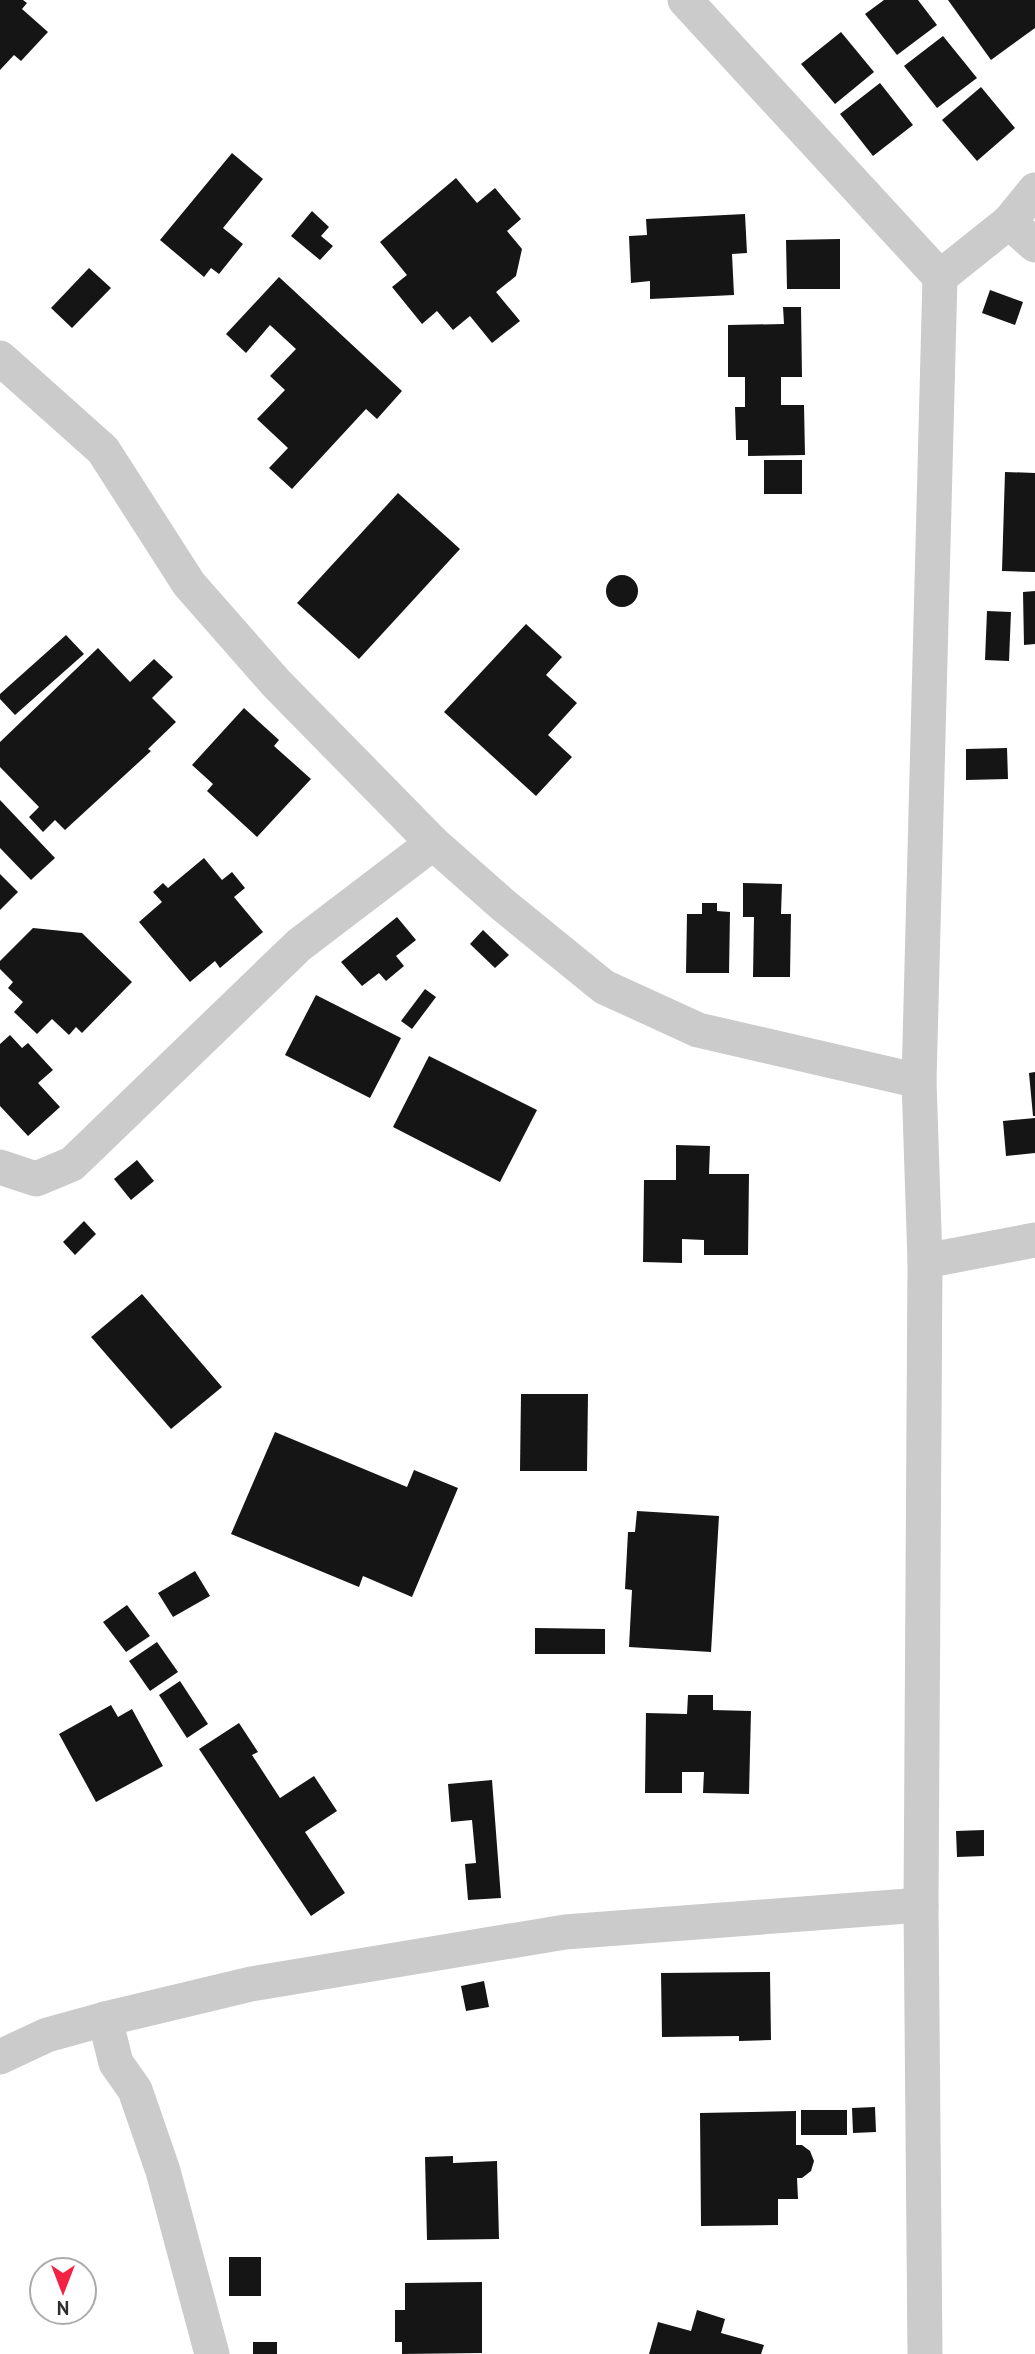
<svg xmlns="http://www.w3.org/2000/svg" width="1035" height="2354" font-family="'PT Sans',sans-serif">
<rect width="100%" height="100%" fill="#fff"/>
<g fill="#151515">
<path d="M0 0H23L27 3 22 9 48 32 21 61 14 55 0 70Z"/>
<path d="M884 0H918L937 25 897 55 865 14Z"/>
<path d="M948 0H1035V28L991 60Z"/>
<path d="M841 32 874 72 835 104 801 64Z"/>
<path d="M943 36 977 78 937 108 904 66Z"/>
<path d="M880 83 913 125 873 156 840 114Z"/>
<path d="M981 87 1015 128 977 161 942 120Z"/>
<path d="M232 153 263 179 223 228 243 244 219 274 211 268 204 277 160 240Z"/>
<path d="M456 178 477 203 495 188 521 219 507 231 522 249 516 276 496 292 520 321 492 343 470 316 453 330 437 311 422 324 392 287 407 275 380 242Z"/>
<path d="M312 211 329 227 321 236 333 246 320 260 291 236Z"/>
<path d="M745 214 747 253 732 254 734 295 650 299V281L631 283 629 236 647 235 646 219Z"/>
<path d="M840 239V289H787L786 240Z"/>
<path d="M89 268 111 288 72 328 51 308Z"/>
<path d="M279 277 402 391 377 419 366 409 292 489 269 468 288 448 257 419 285 390 270 376 296 349 270 325 246 353 226 334Z"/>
<path d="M990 290 1023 302 1015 325 982 313Z"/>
<path d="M783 307H801L802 377H781V405H804L805 455 748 456V440H736L735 407H745V377H728V325L784 324Z"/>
<rect x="764" y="460" width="38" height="34"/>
<path d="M1005 472 1035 473V572L1002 571Z"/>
<path d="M398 493 460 549 359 659 297 603Z"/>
<circle cx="622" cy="591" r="16"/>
<path d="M1035 591V644L1024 645 1023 592Z"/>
<path d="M987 611 1011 612 1009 661 985 660Z"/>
<path d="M526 624 562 657 546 675 577 703 548 735 572 757 536 796 444 712Z"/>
<path d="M66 635 84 654 15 715 0 699V694Z"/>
<path d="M98 648 130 682 154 659 173 677 152 698 176 722 148 749 151 751 65 830 55 820 43 832 29 817 39 807 0 767V742Z"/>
<path d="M244 708 279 740 274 746 311 779 257 837 207 791 213 784 192 765Z"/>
<path d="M1007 748 1008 779 966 780V749Z"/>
<path d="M0 800 55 858 31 880 0 848Z"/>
<path d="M204 858 222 880 232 872 245 888 234 897 263 932 220 968 215 961 190 982 139 922 162 902 153 892 163 883 168 888Z"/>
<path d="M0 874 18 892 0 910Z"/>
<path d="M743 883 782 884 781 914H791L790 977H753L754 917H743Z"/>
<path d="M702 903H717V911L730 912 729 973H686L687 914H702Z"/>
<path d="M397 917 416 940 396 956 404 966 386 981 379 973 362 986 341 962Z"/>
<path d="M33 928 82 933 132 982 82 1033 76 1027 69 1035 52 1019 37 1034 14 1012 23 1002 8 988 13 982 0 969V961Z"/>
<path d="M483 930 509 955 495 968 470 944Z"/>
<path d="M425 989 436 997 412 1029 401 1021Z"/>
<path d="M316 995 401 1038 370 1098 285 1055Z"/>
<path d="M10 1035 22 1048 28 1043 53 1070 38 1083 60 1107 28 1136 0 1106V1044Z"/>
<path d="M429 1056 537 1110 500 1182 393 1127Z"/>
<path d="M1035 1072V1116H1033L1029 1073Z"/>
<path d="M1035 1118V1153L1006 1156 1003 1121Z"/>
<path d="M676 1145 710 1146 709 1174H749L748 1255H704V1240L682 1239V1263L643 1262 644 1180H676Z"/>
<path d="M137 1160 154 1181 131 1200 114 1179Z"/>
<path d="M84 1221 96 1234 75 1255 63 1242Z"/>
<path d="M142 1294 222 1387 171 1429 91 1337Z"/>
<path d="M521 1394H588L587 1471H520Z"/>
<path d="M275 1432 407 1487 414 1470 458 1488 412 1597 363 1576 359 1587 231 1534Z"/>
<path d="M637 1511 719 1516 711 1652 629 1647 632 1590 625 1589 628 1532H635Z"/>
<path d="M195 1571 210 1596 173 1617 158 1593Z"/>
<path d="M127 1605 150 1636 126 1652 103 1622Z"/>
<path d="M535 1628 605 1629V1654H535Z"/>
<path d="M157 1642 178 1672 150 1691 129 1661Z"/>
<path d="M180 1681 208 1724 187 1738 159 1695Z"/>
<path d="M688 1695H713V1710L751 1711 749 1794 703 1793 704 1772H682V1793H645L646 1713 687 1714Z"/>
<path d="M111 1705 118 1717 132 1709 163 1766 96 1802 59 1734Z"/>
<path d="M239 1723 258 1752 252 1755 280 1798 314 1776 337 1811 305 1832 345 1893 311 1916 199 1749Z"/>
<path d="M492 1780 501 1898 468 1900 465 1864 476 1863 472 1820 451 1822 448 1784Z"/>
<path d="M984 1830V1856L957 1857 956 1831Z"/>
<path d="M770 1972 771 2040 739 2041V2036L662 2037 661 1973Z"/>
<path d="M484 1981 489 2007 466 2011 461 1986Z"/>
<path d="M875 2107 876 2132 853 2133 852 2108Z"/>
<rect x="801" y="2110" width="46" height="25"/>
<path d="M796 2111V2145H802L810 2151 814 2161 811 2171 802 2178H797L798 2199H778V2225L701 2226 700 2113Z"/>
<path d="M453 2156V2163L497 2161 499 2239 427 2240 425 2157Z"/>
<rect x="229" y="2257" width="32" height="39"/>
<path d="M482 2282V2353L402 2354V2342H395V2310H405V2283Z"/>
<path d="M697 2310 725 2319 721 2333 764 2345 761 2354H649L658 2322 691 2331Z"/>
<rect x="253" y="2342" width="24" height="12"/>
</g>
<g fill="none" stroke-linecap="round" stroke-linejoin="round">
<g stroke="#cbcbcb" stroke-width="35">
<path d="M685 0 940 277"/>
<path d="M1009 222 1035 190"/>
<path d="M0 358 103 450 189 584 276 683 433 843 502 904 604 987 698 1030 919 1081"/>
<path d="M0 1167 36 1179 72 1164 299 945 433 843"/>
<path d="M925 1261 1035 1240"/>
<path d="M105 2019 116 2063 135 2090 163 2171 212 2354"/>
<path d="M0 2057 47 2035 105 2019 251 1984 565 1932 921 1905"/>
<path d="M925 2354 921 1905 925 1261 919 1081 940 277 1009 222 1035 245"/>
</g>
</g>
<g transform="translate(63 2291) rotate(180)"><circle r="33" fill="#ffffff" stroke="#ababab" stroke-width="2"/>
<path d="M0-5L12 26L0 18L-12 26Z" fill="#f32245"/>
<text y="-10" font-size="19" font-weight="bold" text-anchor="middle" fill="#2e2e2e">N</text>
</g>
</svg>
